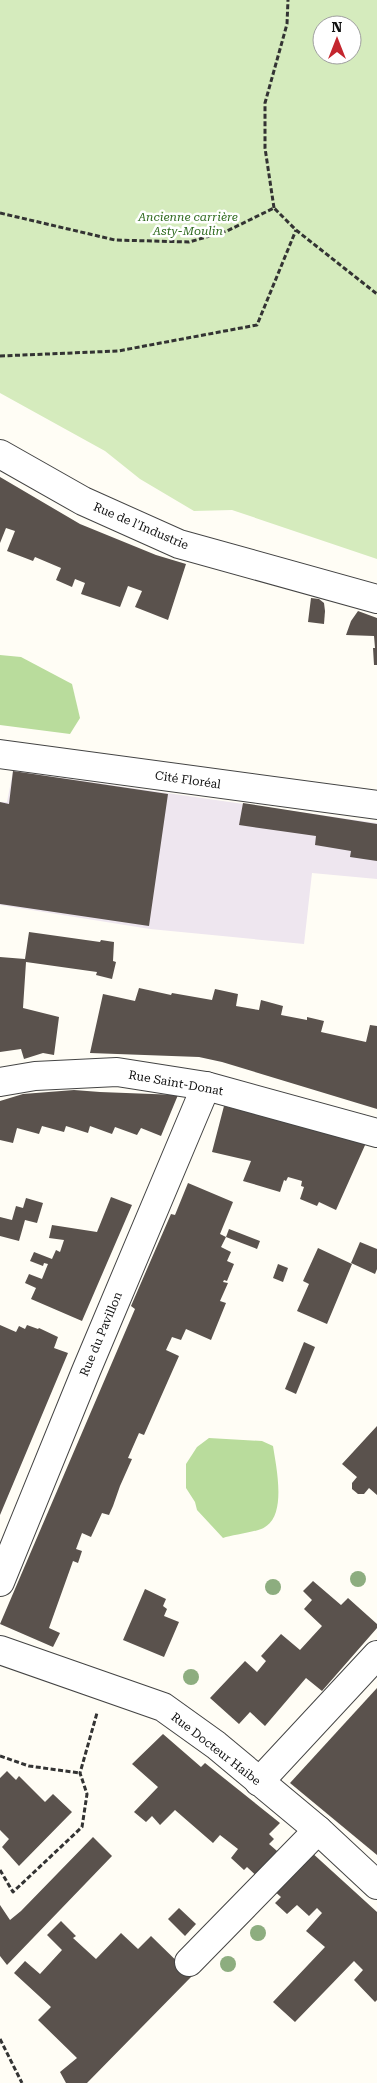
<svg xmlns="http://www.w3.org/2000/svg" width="377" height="2083" font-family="'Roboto Serif',serif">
<rect width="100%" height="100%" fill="#fffdf5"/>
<path fill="#eee6ef" d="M13 771 377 823V879L312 873 304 944 150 929 0 905V802H7Z"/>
<path fill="#d5ebbd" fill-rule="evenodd" d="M0 0H377V559L232 510 194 511 140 479 105 451 0 393ZM322 25H352V55H322Z"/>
<g fill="#b9dc9c">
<path d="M0 655 21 657 72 684 80 718 70 734 0 725Z"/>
<path d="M209 1438 262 1441 273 1446C276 1466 287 1514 265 1527 258 1532 232 1535 223 1538L197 1510 195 1502 186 1488V1464L197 1447Z"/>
</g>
<g fill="#5a524d">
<path d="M0 477 80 524 156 555 186 564 168 620 135 607 142 591 128 586 120 607 81 594 85 583 75 579 72 587 56 580 61 568 35 557 33 561 7 551 15 531 6 528 0 543Z"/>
<path d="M311 598 319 599 324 603 325 611 324 624 308 622Z"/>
<path d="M358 611 377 618V665H374L373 648H375L374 636 346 635 351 621Z"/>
<path d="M13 771 168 794 149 926 0 904V802L9 804Z"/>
<path d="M243 803 377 824V861L350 857 351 851 315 845 316 836 239 825Z"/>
<path d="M29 932 100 942 101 940 114 942 113 961 116 962 112 979 96 975 97 972 26 962 23 1008 59 1017 54 1055 43 1053 24 1059 21 1049 0 1052V957L25 959Z"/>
<path d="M139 988 171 995 172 993 212 1000 215 989 238 994 236 1006 259 1010 261 1000 283 1006 281 1015 307 1020V1017L324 1021 321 1032 366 1042 370 1025 377 1026V1109L222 1062 199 1057 90 1053 103 994 135 1001Z"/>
<path d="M74 1090 100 1092 178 1095 161 1136 141 1128 137 1135 115 1127 112 1134 90 1126 88 1133 66 1126 64 1132 42 1126 39 1134 17 1128 13 1143 0 1140V1101L23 1094Z"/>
<path d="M224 1106 366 1143 336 1210 319 1202 317 1206 300 1199 304 1187 301 1186 302 1181 288 1177 286 1181 284 1180 280 1192 243 1181 251 1161 212 1152Z"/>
<path d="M188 1183 233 1202 220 1234 226 1237 221 1247 231 1252 227 1261 234 1264 227 1281 224 1280 223 1282 228 1283 220 1301 226 1303 211 1340 186 1329 181 1340 172 1337 166 1350 179 1356 144 1435 139 1433 128 1458 132 1459 120 1486 113 1506 109 1515 102 1513 91 1537 82 1533 76 1549 82 1551 78 1563 73 1561 49 1628 60 1633 53 1647 0 1624 135 1309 131 1306 154 1253 171 1214 175 1215Z"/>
<path d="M111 1197 132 1205 82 1321 31 1299 36 1288 25 1283 29 1274 42 1279 48 1264 44 1263 43 1266 30 1261 34 1252 52 1259 56 1250 60 1252 64 1240 49 1238 52 1225 97 1232Z"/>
<path d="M26 1198 43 1203 37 1223 25 1220 19 1241 0 1236V1217L12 1220 16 1206 23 1208Z"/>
<path d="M229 1229 260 1241 257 1249 226 1237Z"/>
<path d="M360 1242 377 1249V1269L375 1274 351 1263Z"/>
<path d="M318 1248 352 1264 327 1324 297 1311 309 1284 303 1281Z"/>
<path d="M278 1264 288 1268 283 1282 273 1278Z"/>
<path d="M0 1325 16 1332 19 1326 25 1329 27 1325 38 1329 39 1328 58 1337 54 1348 68 1353 0 1515Z"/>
<path d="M304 1342 315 1347 296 1394 285 1389Z"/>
<path d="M377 1426V1495L369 1488 364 1494H358L352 1489V1483L357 1477 342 1464Z"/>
<path d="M313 1581 341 1605 348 1598 377 1624V1628L322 1691 306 1678 265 1726 250 1712 239 1724 210 1698 245 1661 257 1672 266 1661 261 1656 281 1634 300 1650 322 1626 304 1609 312 1600 303 1591Z"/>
<path d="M145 1589 166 1599 163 1606 167 1609 164 1616 179 1622 164 1657 123 1640Z"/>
<path d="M377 1688V1855L290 1783Z"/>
<path d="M163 1734 201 1767 205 1763 280 1823 269 1834 274 1839 269 1844 284 1857 262 1881 247 1867 244 1870 231 1858 238 1849 220 1835 213 1843 175 1810 160 1825 152 1816 146 1822 134 1812 158 1787 132 1764Z"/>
<path d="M7 1771 16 1780 19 1776 45 1802 53 1794 72 1812 19 1866 2 1847 9 1839 0 1830V1778Z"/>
<path d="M93 1837 112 1856 7 1965 0 1956V1905L10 1920 21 1911Z"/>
<path d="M310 1851 377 1912V2000L375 2002 354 1980 363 1970 354 1961 295 2022 273 2002 325 1947 306 1931 322 1913 317 1908 309 1916 297 1905 287 1914 275 1903 281 1897 273 1890Z"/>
<path d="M179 1908 196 1924 185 1936 168 1919Z"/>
<path d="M61 1921 76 1936 73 1938 96 1959 121 1933 138 1949 151 1936 192 1976 87 2083H66L60 2072 77 2058 38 2020 51 2007 14 1973 25 1961 40 1974 62 1950 47 1935Z"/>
</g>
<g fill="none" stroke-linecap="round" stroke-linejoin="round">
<g stroke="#444" stroke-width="30">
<g id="minor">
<path d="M0 454 83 501 179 544 377 599"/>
<path d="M0 754 377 805"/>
<path d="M0 1082 35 1076 117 1072 206 1086 377 1133"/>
<path d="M0 1582 86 1371 206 1086"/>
<path d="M0 1650 163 1707 216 1745 318 1830 377 1885"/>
<path d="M259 1782 377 1655"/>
<path d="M189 1962 318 1830"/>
</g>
</g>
<g stroke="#333" stroke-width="3" stroke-dasharray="5 2.5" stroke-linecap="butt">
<path d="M274 208 265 148V103L287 24 288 0"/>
<path d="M0 213 115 240 189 242 227 231 274 208 296 230 377 294"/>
<path d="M0 356 118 351 257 325 296 230"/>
<path d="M0 1756 29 1766 80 1773"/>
<path d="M0 1870 13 1892 82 1827 87 1794 80 1773 97 1713"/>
<path d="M0 2039 22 2083"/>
</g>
<use href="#minor" stroke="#fff" stroke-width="28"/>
</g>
<g fill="#8dad7f">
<circle cx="358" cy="1579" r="8"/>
<circle cx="273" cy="1587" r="8"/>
<circle cx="191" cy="1677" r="8"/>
<circle cx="258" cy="1933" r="8"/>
<circle cx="228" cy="1964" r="8"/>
</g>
<g text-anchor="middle" stroke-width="5" stroke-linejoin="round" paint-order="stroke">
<g font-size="12" font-style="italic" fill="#2f6b1f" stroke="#fff">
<text x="188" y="221">Ancienne carrière<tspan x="188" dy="14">Asty-Moulin</tspan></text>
</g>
<g font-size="12" fill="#111" stroke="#fff">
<text transform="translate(141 526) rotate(23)" y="4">Rue de l'Industrie</text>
<text transform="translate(188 780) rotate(8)" y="4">Cité Floréal</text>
<text transform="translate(176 1083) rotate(10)" y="4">Rue Saint-Donat</text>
<text transform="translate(101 1334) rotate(-67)" y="4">Rue du Pavillon</text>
<text transform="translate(216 1749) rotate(38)" y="4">Rue Docteur Haibe</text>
</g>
</g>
<g transform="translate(337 40)"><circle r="24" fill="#ffffff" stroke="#a0a0a0"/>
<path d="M0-4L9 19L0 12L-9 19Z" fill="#c4262e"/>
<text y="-8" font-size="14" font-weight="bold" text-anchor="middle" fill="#111111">N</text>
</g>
</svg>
